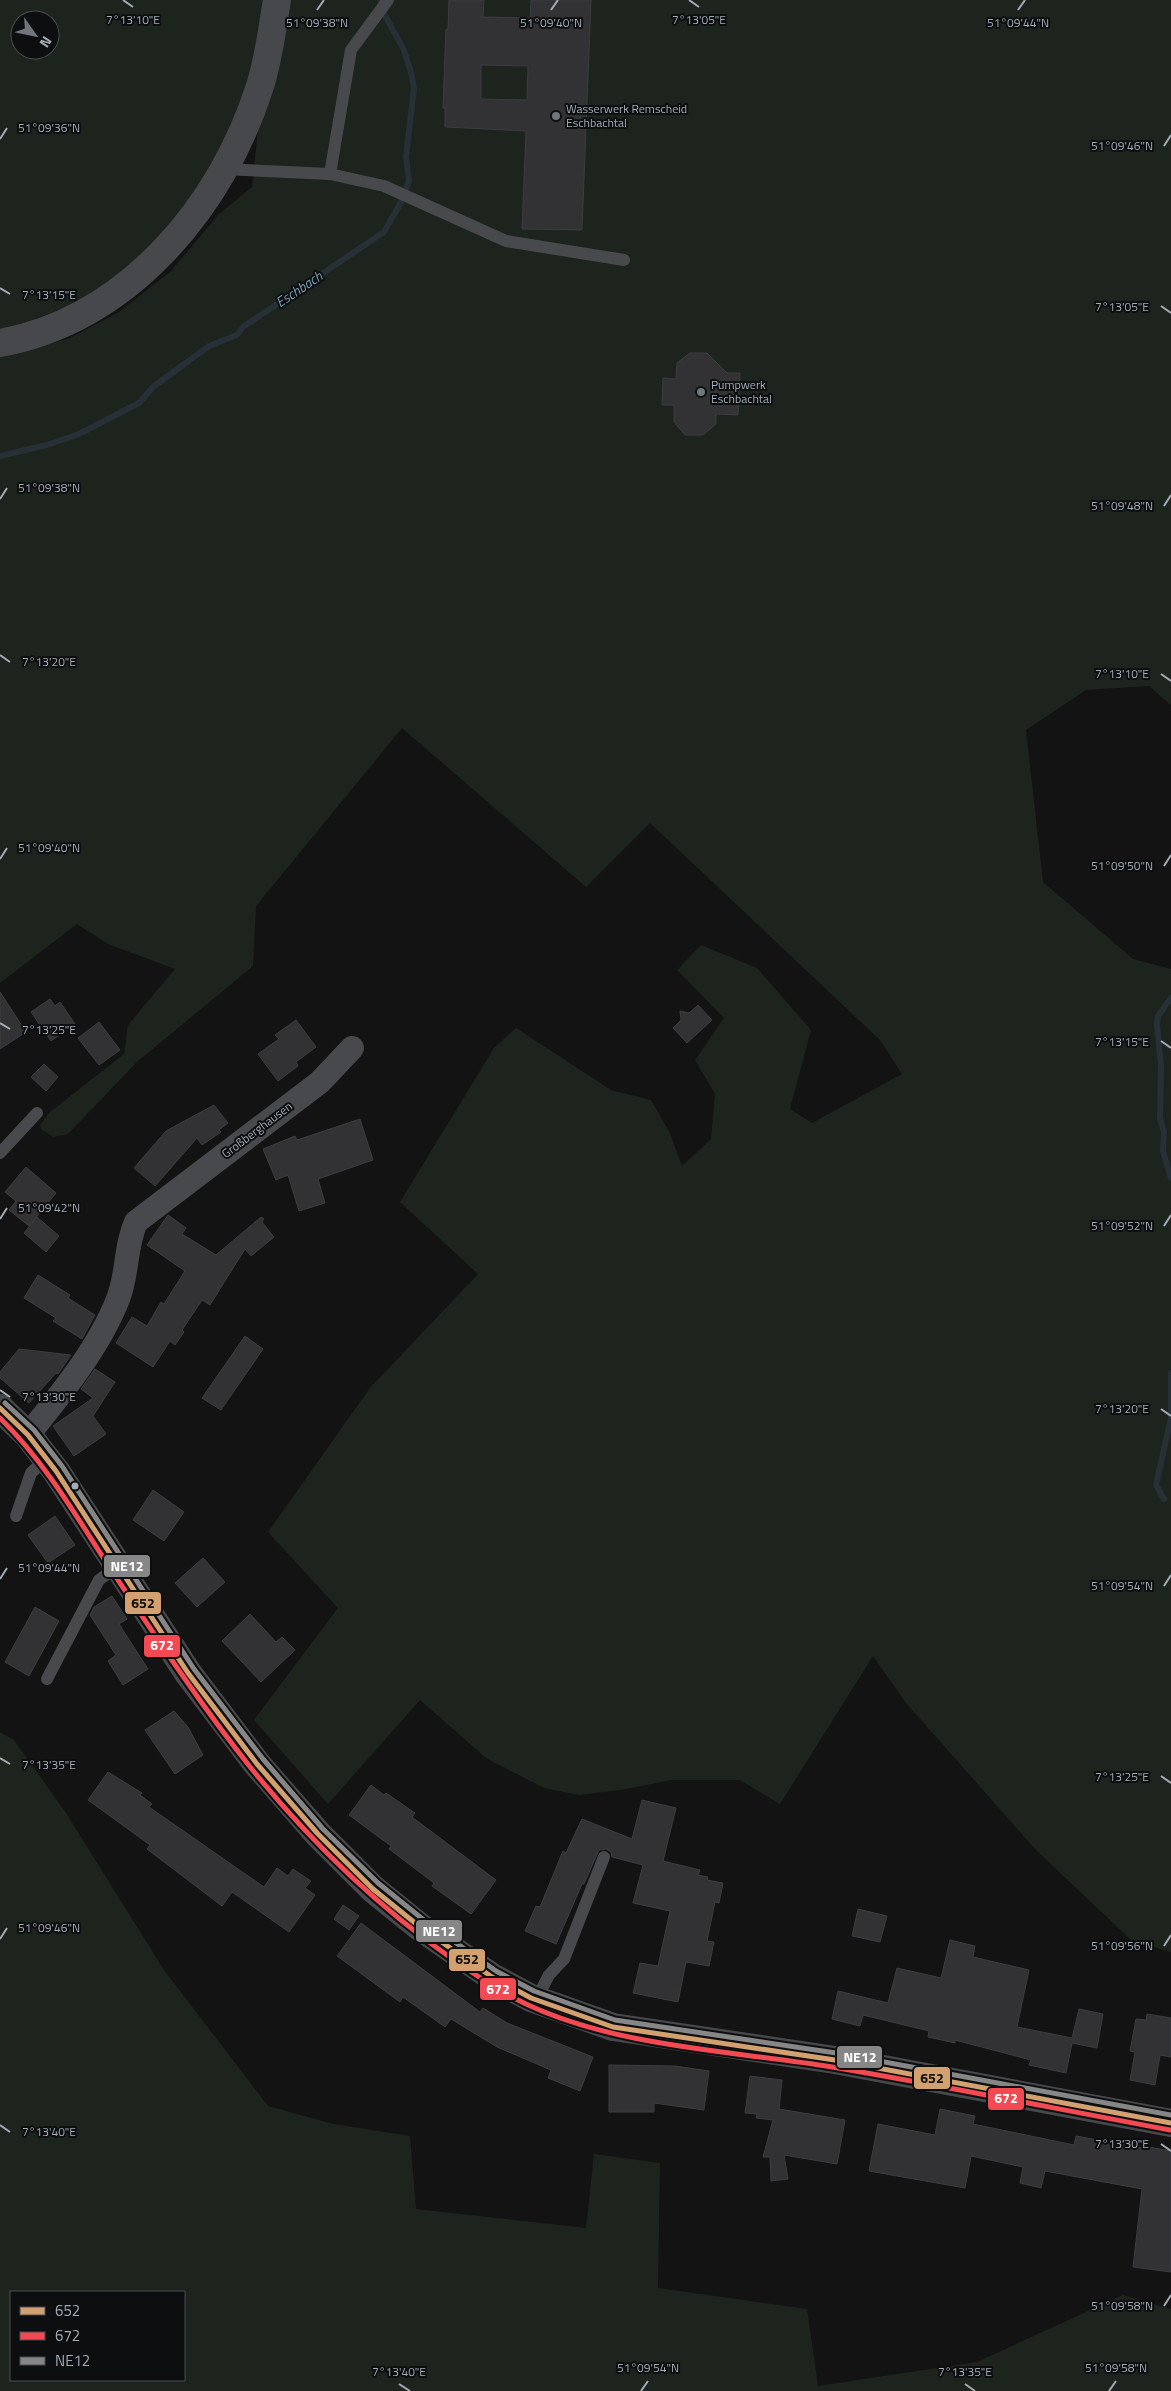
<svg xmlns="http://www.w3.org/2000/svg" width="1171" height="2391" font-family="'Titillium Web',sans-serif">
<rect width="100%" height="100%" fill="#131313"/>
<g fill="#1d241d" fill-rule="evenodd">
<path d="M0 0H265C262 21 261 43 255 64 247 92 235 118 222 144 174 238 104 306 0 329ZM20 20H50V50H20Z"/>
<path d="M289 0H1171V705L1149 686 1086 690 1026 730 1043 882 1133 959 1171 969V1952L1131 1940 1036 1850 906 1703 873 1656 780 1804 740 1780H671L621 1790 579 1795 544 1788 486 1758 420 1700 328 1804 254 1720 338 1608 268 1532 370 1388 478 1274 400 1202 494 1048 516 1028 611 1090 651 1100 670 1133 682 1166 711 1139 715 1094 695 1060 724 1018 677 970 701 945 757 968 811 1030 790 1109 812 1123 902 1074 880 1040 650 823 586 887 402 728 256 906 253 966 138 1061 68 1134 53 1137 41 1129 40 1125 50 1112 124 1054 128 1025 175 969 108 944 77 924 0 983V355L24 351 70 338 119 312 171 271 219 214 252 187 258 129Z"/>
<path d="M0 1732 14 1740 66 1813 164 1970 268 2106 333 2124 410 2136 416 2209 586 2228 594 2154 660 2163 658 2288 807 2309 818 2386 977 2362 1123 2295 1171 2309V2391H0ZM11 2292H184V2380H11Z"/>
</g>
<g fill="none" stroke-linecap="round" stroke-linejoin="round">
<g stroke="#263036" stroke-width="6">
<path d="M0 456 47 445 79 434 139 403 153 387 209 346 237 335 243 327 384 232 401 202 409 181 406 157 414 88 411 72 403 48 384 14 380 0"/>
<path d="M1171 998 1158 1016 1157 1025 1161 1065 1160 1118 1164 1132 1163 1151 1171 1178"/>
<path d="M1164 1499 1156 1485 1171 1418V1373"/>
</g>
</g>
<g fill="#323234" stroke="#3b3d40" fill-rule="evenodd">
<path d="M449 0H484L483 17 530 18 531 0H591L582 230 522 229 526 131 445 127V108H443L446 29H448ZM481 65 528 66 527 100 481 99Z"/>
<path d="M690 353H707L727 373H740L738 415 716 414V424L703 435H685L674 422V405H662L663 378 676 379 677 363Z"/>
<path d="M0 992 26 1032 0 1049Z"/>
<path d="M50 999 55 1006 60 1002 75 1024 51 1041 31 1012Z"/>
<path d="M698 1005 712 1020 687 1043 673 1028 681 1020 680 1011 689 1013Z"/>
<path d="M296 1020 316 1047 296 1062 298 1066 278 1081 258 1054 279 1039 275 1035Z"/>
<path d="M99 1022 120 1050 99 1065 78 1038Z"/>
<path d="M44 1064 58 1077 46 1091 31 1077Z"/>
<path d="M214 1105 228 1123 219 1130 221 1132 202 1145 197 1138 155 1186 134 1168 166 1131Z"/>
<path d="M360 1119 373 1160 318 1179 325 1203 299 1211 288 1175 276 1180 263 1149 295 1136 297 1140Z"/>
<path d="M26 1167 56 1193 29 1226 9 1210 16 1201 5 1192Z"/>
<path d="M168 1215 186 1228 182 1234 216 1255 261 1217 264 1219 262 1222 274 1237 251 1256 245 1249 210 1305 202 1300 182 1330 184 1332 175 1345 170 1341 153 1367 116 1343 132 1317 147 1326 161 1302 164 1304 185 1271 147 1245Z"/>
<path d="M37 1217 59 1236 46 1252 24 1233Z"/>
<path d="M38 1275 70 1295 68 1298 95 1315 82 1339 53 1321 56 1318 24 1298Z"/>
<path d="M245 1336 263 1349 221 1410 202 1398Z"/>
<path d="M19 1349 71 1355 58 1374 56 1373 29 1403 0 1378V1372Z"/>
<path d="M95 1369 115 1382 93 1416 106 1434 74 1456 53 1426 93 1398 81 1389Z"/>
<path d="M153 1490 184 1512 164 1541 133 1520Z"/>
<path d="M55 1516 75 1545 48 1563 28 1535Z"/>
<path d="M203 1558 225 1582 197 1607 175 1583Z"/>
<path d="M112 1596 127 1619 119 1624 148 1669 123 1685 108 1661 116 1655 90 1615 94 1607Z"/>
<path d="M35 1607 59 1621 29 1676 5 1662Z"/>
<path d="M250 1614 276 1642 282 1637 295 1650 261 1682 222 1641Z"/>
<path d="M174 1711 188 1727 203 1755 175 1774 145 1730Z"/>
<path d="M108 1772 142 1793 140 1795 152 1804 149 1807 264 1887 277 1868 288 1876 293 1869 311 1881 305 1888 315 1895 289 1932 232 1892 222 1906 147 1849 150 1845 88 1800Z"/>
<path d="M371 1785 384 1795 386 1793 415 1813 412 1817 496 1880 471 1914 432 1886 434 1883 389 1849 391 1846 349 1815Z"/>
<path d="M642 1800 676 1808 663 1861 700 1870 698 1875 708 1877 707 1880 723 1883 719 1903 715 1902 707 1941 714 1942 709 1966 686 1962 678 2002 633 1993 640 1963 658 1966 670 1911 633 1903 643 1865 612 1857 611 1852 606 1849 599 1850 584 1884H582L556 1944 525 1931 536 1906 540 1907 563 1851 566 1853 582 1819 632 1839Z"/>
<path d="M343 1905 359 1916 349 1930 334 1919Z"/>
<path d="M858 1909 887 1916 880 1942 852 1936Z"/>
<path d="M361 1923 480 2012 483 2008 507 2023 593 2057 580 2091 548 2078 551 2070 497 2047 451 2019 445 2027 403 1997 400 2002 337 1956Z"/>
<path d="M950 1940 975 1946 973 1957 1029 1970 1017 2027 1072 2038 1079 2009 1103 2014 1097 2048 1072 2043 1066 2073 1029 2065 1031 2060 955 2040V2043L928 2037 929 2031 863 2015 860 2026 832 2019 838 1991 888 2003 897 1968 941 1978Z"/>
<path d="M1147 2014 1171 2018V2057L1160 2055 1155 2085 1130 2080 1135 2052 1130 2051 1136 2019 1146 2020Z"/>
<path d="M609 2065 675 2066 709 2071 704 2110 654 2103V2112H609Z"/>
<path d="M750 2076 782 2080 779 2109 845 2120 837 2164 784 2155 788 2179 771 2181 770 2157H763L773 2120 756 2118 757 2114 745 2113Z"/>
<path d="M940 2109 975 2116 973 2124 1074 2145 1076 2136 1149 2149V2147L1171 2151V2272L1133 2267 1142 2189 1045 2171 1041 2188 1020 2183 1023 2167 971 2156 965 2188 869 2171 878 2124 935 2135Z"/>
</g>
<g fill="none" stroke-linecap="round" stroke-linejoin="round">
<g stroke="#47494c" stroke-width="12">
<path d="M224 169 330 174 384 186 506 241 624 260"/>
<path d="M330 174 351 50 388 0"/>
<path d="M0 1153 37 1113"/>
<path d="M16 1516 31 1473 46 1459"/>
<path d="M47 1679 99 1580 118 1566"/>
<path d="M536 2000 549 1975 564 1959 604 1857"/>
</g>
<path stroke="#47494c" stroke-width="24" d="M28 1435C60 1395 99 1348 118 1299 128 1274 125 1246 136 1222L320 1082 352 1048"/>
<g stroke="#46484b" stroke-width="28">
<path d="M0 343C129 319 222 206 260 86 269 58 272 29 277 0"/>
<path d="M0 1408 28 1435 56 1471 188 1673 257 1764 318 1834 373 1889 420 1927 492 1977 531 1998 613 2027 835 2060 1171 2123"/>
</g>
<g stroke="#0d0e0f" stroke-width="9">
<path id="bus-1" d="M0 1408 28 1435 56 1471 188 1673 257 1764 318 1834 373 1889 420 1927 492 1977 531 1998 613 2027 835 2060 1171 2123"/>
</g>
<g stroke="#0d0e0f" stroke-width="9">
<path id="bus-2" d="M0 1418C44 1461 75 1514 108 1565 154 1634 199 1703 251 1768 310 1841 374 1904 451 1958 475 1975 499 1991 526 2004 617 2047 733 2051 832 2067 945 2086 1057 2109 1170 2130"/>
</g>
<g stroke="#0d0e0f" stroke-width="9">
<path id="bus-3" d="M5 1403 34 1430 62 1466 194 1669 263 1759 323 1829 378 1883 425 1921 496 1971 534 1991 615 2020 836 2053 1171 2115"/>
</g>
<use href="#bus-1" stroke="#d3a170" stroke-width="5"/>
<use href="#bus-2" stroke="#f24953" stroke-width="5"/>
<use href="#bus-3" stroke="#868686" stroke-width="5"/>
</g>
<path fill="none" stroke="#a3abb6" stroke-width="2" d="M123 0 133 7M689 0 699 7M317 10 324 0M551 10 558 0M1018 10 1025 0M0 139 7 128M1164 146 1171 135M0 288 10 294M1161 306 1171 313M0 499 7 488M1164 506 1171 495M0 655 10 662M1161 674 1171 681M0 859 7 848M1164 866 1171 855M0 1023 10 1029M1161 1041 1171 1048M0 1219 7 1208M1164 1226 1171 1215M0 1390 10 1397M1161 1409 1171 1416M0 1579 7 1568M1164 1586 1171 1575M0 1758 10 1764M1161 1776 1171 1783M0 1939 7 1928M1164 1946 1171 1935M0 2125 10 2132M1161 2144 1171 2151M1164 2306 1171 2295M399 2384 410 2391M965 2384 975 2391M641 2391 648 2381M1109 2391 1116 2381"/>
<g fill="#71767d" stroke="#0d0e0f" stroke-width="2">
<circle cx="556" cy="116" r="5"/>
<circle cx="701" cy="392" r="5"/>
</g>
<circle fill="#a3abb6" stroke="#0d0e0f" stroke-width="2" cx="75" cy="1486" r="4.5"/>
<g text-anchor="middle" stroke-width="4" stroke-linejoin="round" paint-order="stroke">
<g font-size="12" fill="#a3abb6" stroke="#0d0e0f" text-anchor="start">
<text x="566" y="113">Wasserwerk Remscheid<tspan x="566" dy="14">Eschbachtal</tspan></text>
<text x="711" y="389">Pumpwerk<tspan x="711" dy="14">Eschbachtal</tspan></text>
</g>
<g font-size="12" fill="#a3abb6" stroke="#0d0e0f">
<text transform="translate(257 1130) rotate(-37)" y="4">Großberghausen</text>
</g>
<g font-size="14" font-style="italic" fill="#769eb4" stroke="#0d0e0f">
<text transform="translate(299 289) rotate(-34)" y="5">Eschbach</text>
</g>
</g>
<g font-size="12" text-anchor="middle" fill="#a3abb6" stroke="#0d0e0f" stroke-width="4" stroke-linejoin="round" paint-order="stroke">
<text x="133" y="24">7°13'10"E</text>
<text x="699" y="24">7°13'05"E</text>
<text x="551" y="27">51°09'40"N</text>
<text x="317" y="27">51°09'38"N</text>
<text x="1018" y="27">51°09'44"N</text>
<text x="49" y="132">51°09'36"N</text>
<text x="1122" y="150">51°09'46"N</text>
<text x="49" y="299">7°13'15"E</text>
<text x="1122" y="311">7°13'05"E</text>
<text x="49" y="492">51°09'38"N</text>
<text x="1122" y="510">51°09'48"N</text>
<text x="49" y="666">7°13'20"E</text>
<text x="1122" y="678">7°13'10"E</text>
<text x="49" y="852">51°09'40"N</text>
<text x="1122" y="870">51°09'50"N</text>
<text x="49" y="1034">7°13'25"E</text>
<text x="1122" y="1046">7°13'15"E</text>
<text x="49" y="1212">51°09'42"N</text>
<text x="1122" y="1230">51°09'52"N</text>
<text x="49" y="1401">7°13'30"E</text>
<text x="1122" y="1413">7°13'20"E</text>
<text x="49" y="1572">51°09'44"N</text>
<text x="1122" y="1590">51°09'54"N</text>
<text x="49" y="1769">7°13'35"E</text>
<text x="1122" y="1781">7°13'25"E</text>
<text x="49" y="1932">51°09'46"N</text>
<text x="1122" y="1950">51°09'56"N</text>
<text x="49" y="2136">7°13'40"E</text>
<text x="1122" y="2148">7°13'30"E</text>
<text x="1122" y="2310">51°09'58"N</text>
<text x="648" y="2372">51°09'54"N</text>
<text x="1116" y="2372">51°09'58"N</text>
<text x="399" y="2376">7°13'40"E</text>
<text x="965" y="2376">7°13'35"E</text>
</g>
<g stroke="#0d0e0f" stroke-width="2">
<rect x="103" y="1554" width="48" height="24" rx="5" fill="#868686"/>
<rect x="124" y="1591" width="38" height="24" rx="5" fill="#d3a170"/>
<rect x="143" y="1634" width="38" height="24" rx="5" fill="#f24953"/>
<rect x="415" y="1919" width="48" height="24" rx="5" fill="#868686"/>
<rect x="448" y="1948" width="38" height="24" rx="5" fill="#d3a170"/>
<rect x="479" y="1977" width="38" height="24" rx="5" fill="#f24953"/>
<rect x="836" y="2045" width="47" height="24" rx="5" fill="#868686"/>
<rect x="913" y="2066" width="38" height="24" rx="5" fill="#d3a170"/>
<rect x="987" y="2087" width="38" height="24" rx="5" fill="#f24953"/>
</g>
<g font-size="14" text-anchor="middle" font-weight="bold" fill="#fff">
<text x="127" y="1571">NE12</text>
<text x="162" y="1650">672</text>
<text x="439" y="1936">NE12</text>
<text x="498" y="1994">672</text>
<text x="860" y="2062">NE12</text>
<text x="1006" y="2103">672</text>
</g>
<g font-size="14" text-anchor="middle" font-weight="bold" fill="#111">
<text x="143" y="1608">652</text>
<text x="467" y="1964">652</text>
<text x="932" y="2083">652</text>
</g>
<rect x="10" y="2291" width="175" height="90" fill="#0d0e0f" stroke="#494d52"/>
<rect x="20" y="2307" width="25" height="8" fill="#d3a170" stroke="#494d52"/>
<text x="55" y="2316" font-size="15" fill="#a3abb6">652</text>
<rect x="20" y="2332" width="25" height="8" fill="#f24953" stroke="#494d52"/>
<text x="55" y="2341" font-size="15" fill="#a3abb6">672</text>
<rect x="20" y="2357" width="25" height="8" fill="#868686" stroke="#494d52"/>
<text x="55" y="2366" font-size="15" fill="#a3abb6">NE12</text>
<g transform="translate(35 35) rotate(123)"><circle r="24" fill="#0d0e0f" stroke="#494d52"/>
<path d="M0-4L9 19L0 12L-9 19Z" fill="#71767d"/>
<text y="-8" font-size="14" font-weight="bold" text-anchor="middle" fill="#a3abb6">N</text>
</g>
</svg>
